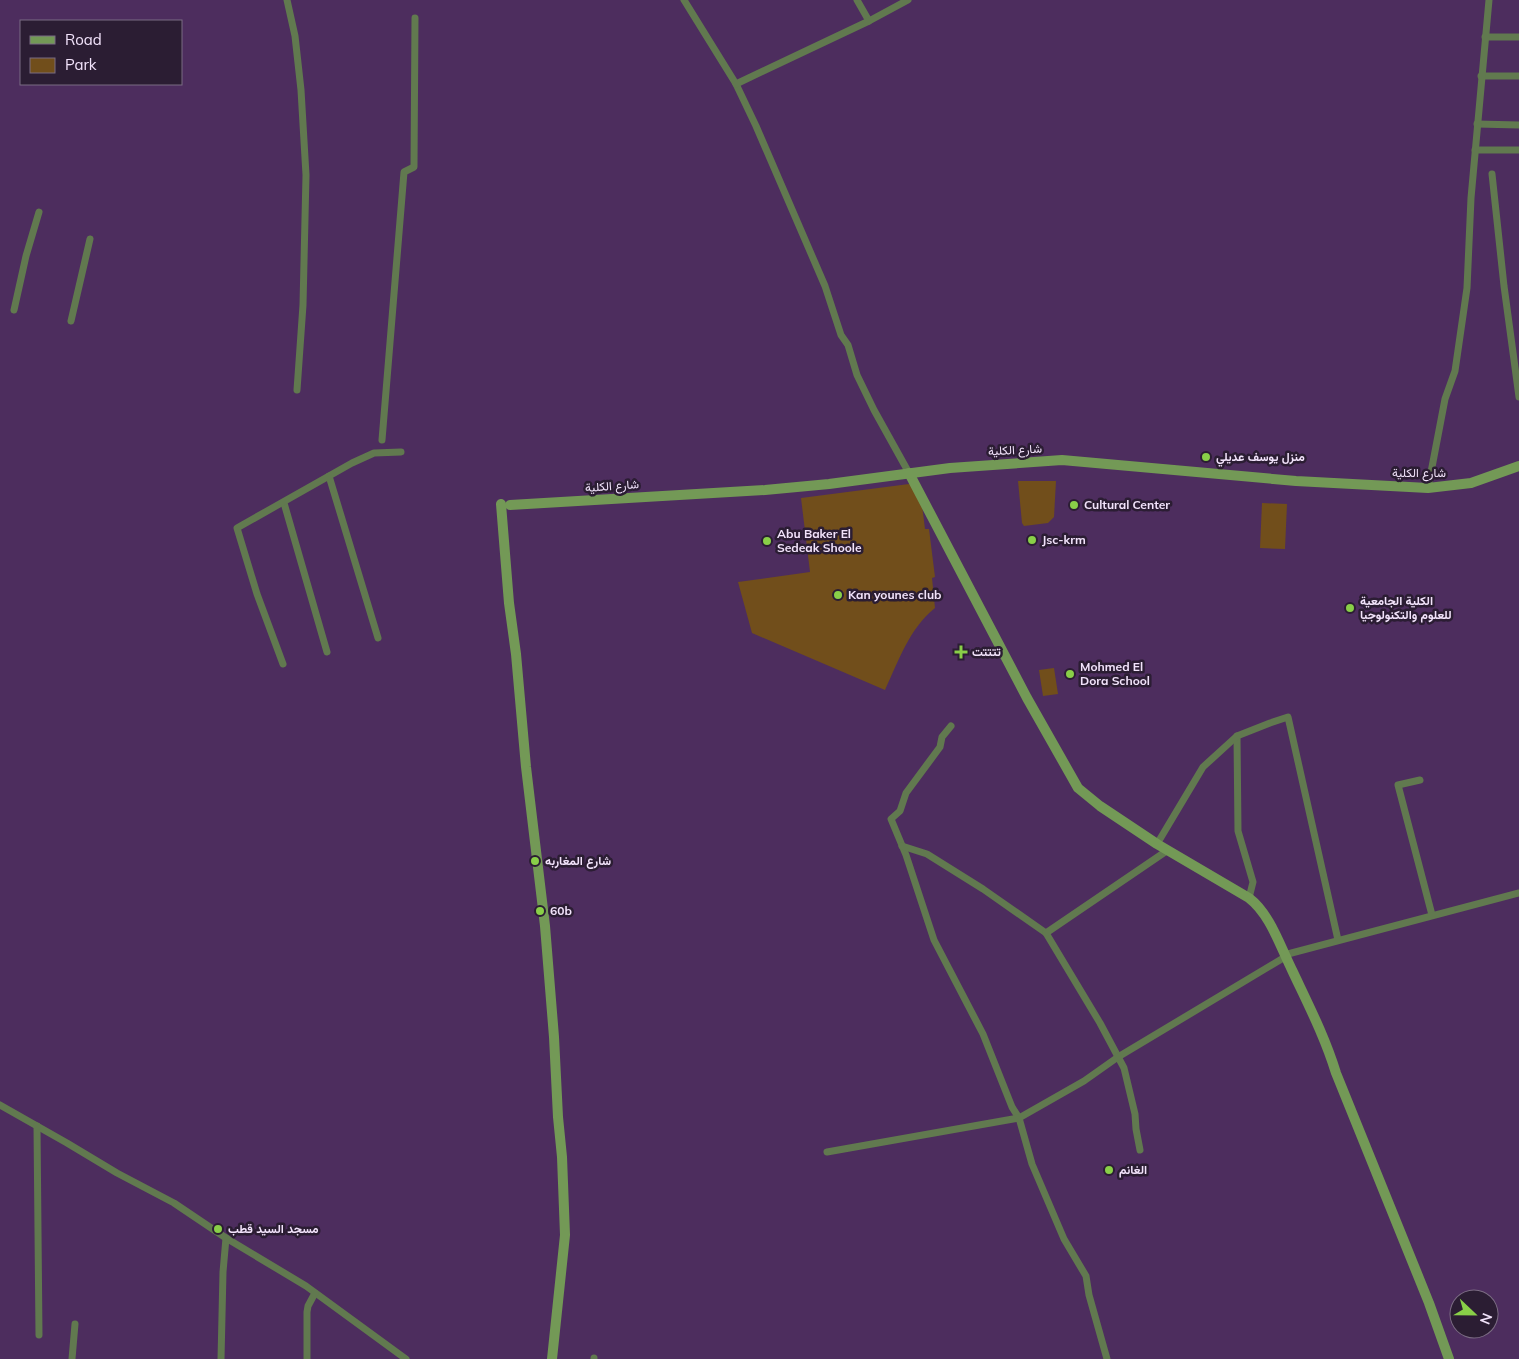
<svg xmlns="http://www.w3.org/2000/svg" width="1519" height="1359" font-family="Mulish,Vazirmatn,sans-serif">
<rect width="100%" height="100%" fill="#4d2d5e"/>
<g fill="#714e1b">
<path d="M1018 481H1056L1054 517 1048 523 1024 526 1022 523Z"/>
<path d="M909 484 917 488 922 505 925 529H929L935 577 932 578 935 608C909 629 899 660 885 690L752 633 738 582 810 572 801 498Z"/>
<path d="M1262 503 1287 504 1285 549 1260 548Z"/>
<path d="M1054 668 1058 694 1043 696 1039 670Z"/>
</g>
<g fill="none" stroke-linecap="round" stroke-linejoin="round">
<g stroke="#61794f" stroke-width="7">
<path d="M287 0 295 36 301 90 306 175 303 305 297 390"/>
<path d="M684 0 736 84 756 126 825 286 841 335 848 345 857 375 874 410 909 473"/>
<path d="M857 0 869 21"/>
<path d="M1485 37H1519"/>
<path d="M1481 76H1519"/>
<path d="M736 84 869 21 908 0"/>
<path d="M1477 124 1519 125"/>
<path d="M1475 150H1519"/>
<path d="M1492 174 1504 286 1519 397"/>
<path d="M14 310 26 256 39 212"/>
<path d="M71 321 90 239"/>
<path d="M382 440 404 172 414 167 415 18"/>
<path d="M329 476 378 638"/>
<path d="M1428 488 1445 399 1455 371 1467 288 1471 198 1489 0"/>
<path d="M284 503 327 652"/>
<path d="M283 664 257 594 237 528 352 463 374 453 401 452"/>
<path d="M951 726 942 737 940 747 906 793 900 811 891 819 906 855 934 940 983 1034 1012 1107 1019 1118 1032 1164 1064 1239 1086 1276 1089 1295 1107 1359"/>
<path d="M1237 736 1238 831 1253 882 1249 898"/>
<path d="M1420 780 1398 785 1432 915"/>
<path d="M1157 844 1203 767 1237 736 1270 723 1288 717 1338 940"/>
<path d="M902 846 927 854 983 889 1046 933 1100 1023 1124 1068 1135 1114 1136 1129 1140 1150"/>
<path d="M1046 933 1168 850"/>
<path d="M1284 955 1519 893"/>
<path d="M0 1105 67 1143 117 1173 174 1203 226 1238 306 1286 406 1359"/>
<path d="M37 1126 39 1335"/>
<path d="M827 1152 1019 1118 1084 1081 1118 1057 1285 957"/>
<path d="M72 1359 75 1324"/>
<path d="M221 1359 223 1272 226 1238"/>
<path d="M307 1359V1312L308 1306 315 1293"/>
<path d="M594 1359V1358"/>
</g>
<g stroke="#739956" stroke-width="10">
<path d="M909 473 1027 698 1078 788 1100 806 1157 844 1249 898C1270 914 1280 946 1292 970 1308 1004 1325 1037 1336 1073L1429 1303 1449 1359"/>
<path d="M501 504 509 603 516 654 526 767 545 926 554 1037 558 1117 562 1157 565 1235 552 1359"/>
<path d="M510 505 765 490 829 484 950 468 1062 460 1296 481 1428 488 1471 483 1519 466"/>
</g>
</g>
<g fill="#89cf48" stroke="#2b1d33" stroke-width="2">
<circle cx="1206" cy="457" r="5"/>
<circle cx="1074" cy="505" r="5"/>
<circle cx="1032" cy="540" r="5"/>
<circle cx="767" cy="541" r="5"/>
<circle cx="838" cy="595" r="5"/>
<circle cx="1350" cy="608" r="5"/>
<path d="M958.5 644.5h5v5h5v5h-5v5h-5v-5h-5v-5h5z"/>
<circle cx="1070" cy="674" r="5"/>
<circle cx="535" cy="861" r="5"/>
<circle cx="540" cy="911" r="5"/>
<circle cx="1109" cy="1170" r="5"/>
<circle cx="218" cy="1229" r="5"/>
</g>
<g text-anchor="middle" stroke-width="5" stroke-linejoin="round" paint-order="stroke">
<g font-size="12" fill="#f2e3fb" stroke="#2b1d33">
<text transform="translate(1015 450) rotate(-3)" y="4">شارع الكلية</text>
<text x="1419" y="477">شارع الكلية</text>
<text transform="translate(612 486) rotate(-4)" y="4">شارع الكلية</text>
</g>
<g font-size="12" font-weight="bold" fill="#f2e3fb" stroke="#2b1d33" text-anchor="start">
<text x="1216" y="461">منزل يوسف عديلي</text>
<text x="1084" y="509">Cultural Center</text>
<text x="777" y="538">Abu Baker El<tspan x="777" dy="14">Sedeak Shoole</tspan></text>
<text x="1042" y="544">Jsc-krm</text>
<text x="848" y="599">Kan younes club</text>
<text x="1360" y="605">الكلية الجامعية<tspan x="1360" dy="14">للعلوم والتكنولوجيا</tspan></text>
<text x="972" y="656">تتتتت</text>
<text x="1080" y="671">Mohmed El<tspan x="1080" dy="14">Dora School</tspan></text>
<text x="545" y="865">شارع المغاربه</text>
<text x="550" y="915">60b</text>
<text x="1119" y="1174">الغانم</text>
<text x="228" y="1233">مسجد السيد قطب</text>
</g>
</g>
<rect x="20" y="20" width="162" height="65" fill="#2b1d33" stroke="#7b6c83"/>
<rect x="30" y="36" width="25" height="8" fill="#739956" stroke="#7b6c83"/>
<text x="65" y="45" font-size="15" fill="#f2e3fb">Road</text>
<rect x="30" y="58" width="25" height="15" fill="#714e1b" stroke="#7b6c83"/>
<text x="65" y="70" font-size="15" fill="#f2e3fb">Park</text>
<g transform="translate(1474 1314) rotate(112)"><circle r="24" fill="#2b1d33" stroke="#7b6c83"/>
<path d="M0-4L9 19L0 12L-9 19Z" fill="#89cf48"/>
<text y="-8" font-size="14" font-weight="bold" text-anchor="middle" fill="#f2e3fb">N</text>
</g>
</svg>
